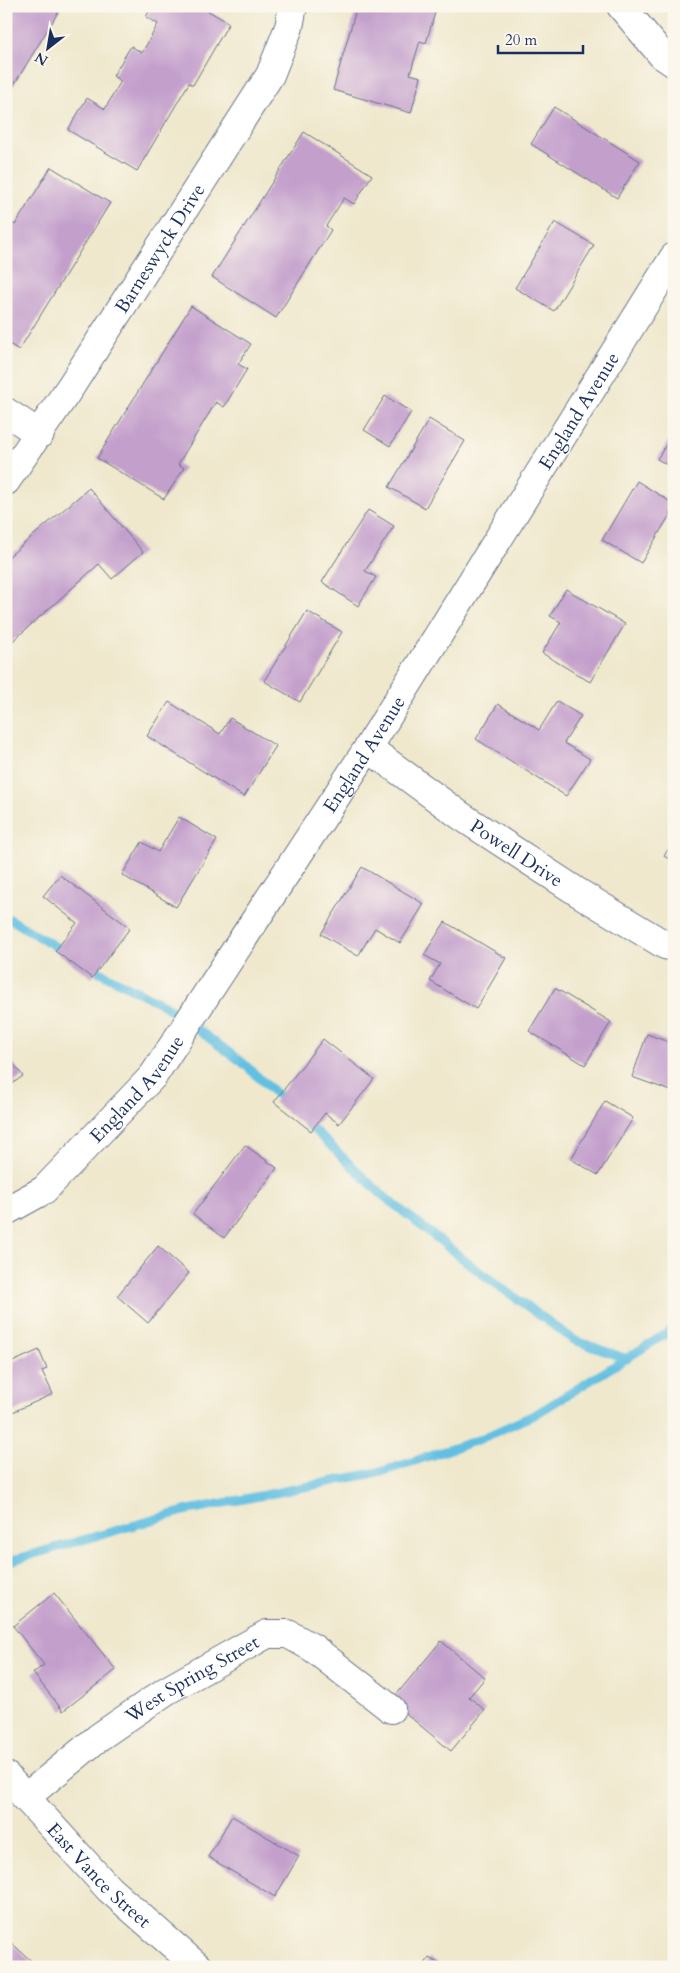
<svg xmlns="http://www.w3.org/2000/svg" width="680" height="1973" font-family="Cardo,serif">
<rect width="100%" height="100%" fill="#fbf7ec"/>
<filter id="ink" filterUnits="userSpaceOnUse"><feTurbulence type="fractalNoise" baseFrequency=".02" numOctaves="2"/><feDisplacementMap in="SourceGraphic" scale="10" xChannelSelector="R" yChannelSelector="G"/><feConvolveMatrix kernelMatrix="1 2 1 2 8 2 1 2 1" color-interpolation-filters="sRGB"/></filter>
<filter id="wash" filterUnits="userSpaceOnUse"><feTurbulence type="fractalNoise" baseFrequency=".0096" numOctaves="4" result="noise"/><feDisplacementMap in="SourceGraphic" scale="20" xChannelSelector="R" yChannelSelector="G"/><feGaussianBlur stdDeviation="1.12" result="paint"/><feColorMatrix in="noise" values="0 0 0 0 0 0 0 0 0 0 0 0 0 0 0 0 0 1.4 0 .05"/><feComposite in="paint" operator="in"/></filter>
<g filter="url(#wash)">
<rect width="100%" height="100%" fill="#efe8cd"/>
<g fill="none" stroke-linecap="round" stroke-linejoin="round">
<g stroke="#63bfe1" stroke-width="9">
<path d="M10 919 68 954"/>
<path d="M88 966 164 1005 242 1062 287 1104"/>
<path d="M306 1122 381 1194 477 1270 574 1340 627 1359"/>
<path d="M6 1562 184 1511 384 1471 478 1440 536 1414 674 1329"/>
</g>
</g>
<g id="blocks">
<g fill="#c39fcc">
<path d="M6 6H62L12 88 6 84Z"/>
<path d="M152 6H200L229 23 193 85 189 83 137 171 68 130 87 98 105 109 121 81 113 76 131 46 142 53 158 24 146 17Z"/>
<path d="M357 6H437L426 43 420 41 410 74 421 77 411 113 333 90Z"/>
<path d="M554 107 640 161 617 198 531 144Z"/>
<path d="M304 132 372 175 354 204 344 198 326 226 331 230 276 318 212 277Z"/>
<path d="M51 167 110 203 19 350 6 342V231L11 222 15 225Z"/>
<path d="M555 222 594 245 554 311 515 288Z"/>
<path d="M191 306 251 344 238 364 247 369 224 407 216 402 178 464 184 468 164 499 97 458Z"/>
<path d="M385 396 411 412 390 446 364 430Z"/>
<path d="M429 419 465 441 425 508 389 487Z"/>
<path d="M674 432V469L657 459Z"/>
<path d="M637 481 674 504V508L641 563 602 540Z"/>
<path d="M89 488 143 552 112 579 99 564 6 647V559Z"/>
<path d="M368 510 394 526 365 571 376 577 358 606 322 582Z"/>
<path d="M566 589 625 624 590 682 542 653 561 622 550 616Z"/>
<path d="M307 611 342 632 300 702 264 681Z"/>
<path d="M557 701 581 716 564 743 590 759 566 796 476 739 498 704 539 730Z"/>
<path d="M169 702 220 734 230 718 276 746 244 797 147 736Z"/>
<path d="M179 817 217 840 176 907 122 875 142 842 158 852Z"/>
<path d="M674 840V862L664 856Z"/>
<path d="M362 867 424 904 400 943 375 928 358 956 321 934Z"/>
<path d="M60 875 130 928 92 978 55 951 77 923 43 896Z"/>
<path d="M445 922 506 958 476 1009 430 981 440 964 424 955Z"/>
<path d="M555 988 611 1022 585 1065 529 1031Z"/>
<path d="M647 1034 674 1044V1092L632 1077Z"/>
<path d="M323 1039 374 1079 339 1124 325 1113 311 1131 274 1102Z"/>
<path d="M6 1054 23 1076 6 1088Z"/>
<path d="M605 1101 633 1118 598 1175 571 1159Z"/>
<path d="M245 1145 277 1168 224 1238 193 1214Z"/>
<path d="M158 1246 189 1273 148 1323 117 1296Z"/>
<path d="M39 1350 47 1369 42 1371 53 1394 6 1415V1365Z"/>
<path d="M54 1593 116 1670 63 1711 33 1673 44 1665 13 1626Z"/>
<path d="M441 1641 485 1678 469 1697 485 1710 451 1751 391 1701Z"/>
<path d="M232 1816 299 1856 275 1897 208 1857Z"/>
<path d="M6 1938 38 1967H6Z"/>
<path d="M429 1958 445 1967H423Z"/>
</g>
</g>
</g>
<g filter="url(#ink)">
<use href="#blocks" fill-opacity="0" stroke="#657085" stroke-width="1"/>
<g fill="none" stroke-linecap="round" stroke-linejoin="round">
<g stroke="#657085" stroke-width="30">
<g id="minor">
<path d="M621 6 662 55 674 63"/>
<path d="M6 412 40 434"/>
<path id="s1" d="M6 481 71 386 270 75 289 27 293 6"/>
<path id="s2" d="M368 748 461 816 579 893 665 945 674 947"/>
<path id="s3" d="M6 1211 44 1190 153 1076 368 748 674 257"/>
<path id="s4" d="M6 1776 109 1889 198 1967"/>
<path id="s5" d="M25 1798 99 1737 166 1691 267 1634H288L313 1648 391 1709"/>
</g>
</g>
<use href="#minor" stroke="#fff" stroke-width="28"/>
</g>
</g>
<g text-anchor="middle" stroke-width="5" stroke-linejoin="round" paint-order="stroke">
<g font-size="19" fill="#1b2f5e" stroke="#fbf7ec">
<text dy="7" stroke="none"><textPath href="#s1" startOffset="279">Barneswyck Drive</textPath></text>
<text dy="7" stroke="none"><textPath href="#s3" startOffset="991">England Avenue</textPath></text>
<text dy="7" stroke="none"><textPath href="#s3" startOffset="586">England Avenue</textPath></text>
<text dy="7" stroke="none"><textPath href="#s2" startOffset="182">Powell Drive</textPath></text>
<text dy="7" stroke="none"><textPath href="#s3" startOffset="181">England Avenue</textPath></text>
<text dy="7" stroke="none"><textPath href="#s5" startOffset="206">West Spring Street</textPath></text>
<text dy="7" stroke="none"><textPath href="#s4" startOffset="136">East Vance Street</textPath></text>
</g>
</g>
<rect width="680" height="1973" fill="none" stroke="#fbf7ec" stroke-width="25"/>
<g transform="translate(48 48) rotate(211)" stroke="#fbf7ec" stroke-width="4" paint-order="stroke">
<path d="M0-4L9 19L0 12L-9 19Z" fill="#1b2f5e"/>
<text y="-8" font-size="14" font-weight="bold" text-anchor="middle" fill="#1b2f5e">N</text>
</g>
<path d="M498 45v8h85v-8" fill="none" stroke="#1b2f5e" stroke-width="2.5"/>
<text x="505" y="45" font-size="15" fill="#1b2f5e" stroke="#fbf7ec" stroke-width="4" paint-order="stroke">20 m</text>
</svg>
